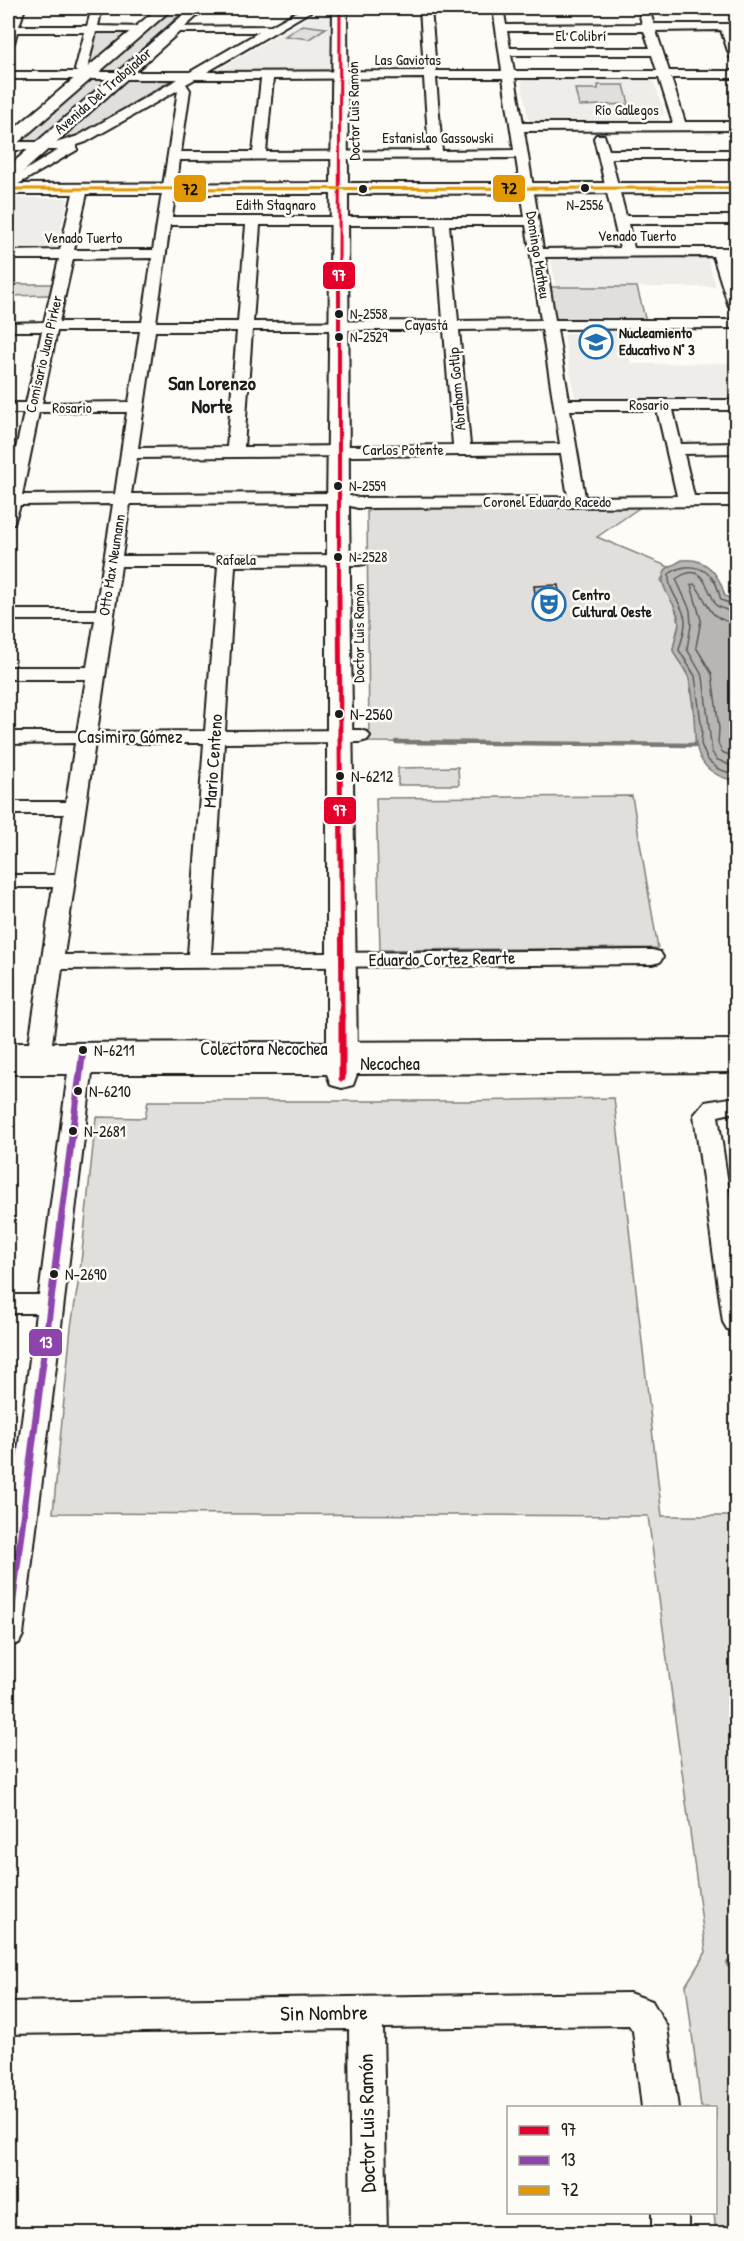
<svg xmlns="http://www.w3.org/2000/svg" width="744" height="2241" font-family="'Patrick Hand',sans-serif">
<rect width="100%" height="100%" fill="#fdfcf7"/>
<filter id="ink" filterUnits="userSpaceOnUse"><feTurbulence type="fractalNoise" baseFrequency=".0167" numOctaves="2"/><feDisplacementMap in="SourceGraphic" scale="12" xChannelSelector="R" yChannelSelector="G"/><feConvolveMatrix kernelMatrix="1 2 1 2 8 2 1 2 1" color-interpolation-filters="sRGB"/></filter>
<g filter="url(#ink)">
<g fill="#eeede9">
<path d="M324 8H331L330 70 214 72Z"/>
<path d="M526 79H647L654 81 664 114 659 115 661 123 653 124H536L529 122 521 81Z"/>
<path d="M8 198H68L56 248 49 251H8Z"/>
<path d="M557 257H701L708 259 716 287H556L551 260Z"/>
<path d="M624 332 631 364 736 363V400L583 401 575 398 564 335 570 333Z"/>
</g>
<g fill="#e0dfdb" stroke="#7e7e7c" stroke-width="1.5">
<path d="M174 8H187L116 73 96 74Z"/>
<path d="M302 25 326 28 309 39 285 36Z"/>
<path d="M97 31H131L86 71 94 34Z"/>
<path d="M92 78 110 79 35 143H18Z"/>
<path d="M122 79H173L69 142 47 143Z"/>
<path d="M598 85H624L629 104 579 106 575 89H598Z"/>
<path d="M8 284H55L52 295H48L8 296Z"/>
<path d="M548 287H637L646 322 557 321 553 317Z"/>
<path d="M642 506 597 537 669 567 661 580 674 604 679 622 673 650 689 678 696 732 695 745 369 742 367 511 382 507Z"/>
<path d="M458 767 459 785H398V768Z"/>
<path d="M632 796 658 948 380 950 376 798Z"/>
<path d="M614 1098 662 1516H736V2233H716L714 2213 716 2108 701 2107 686 1985 706 1952 648 1516 53 1513 71 1327 80 1272 96 1117 145 1118 148 1101H468Z"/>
</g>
<path fill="#b7b6b2" stroke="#797876" stroke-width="1.5" d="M682 560C707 557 719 574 725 596L736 601V781C677 770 703 720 689 678 686 667 676 661 673 650 674 640 679 631 679 622 678 601 655 589 666 569Z"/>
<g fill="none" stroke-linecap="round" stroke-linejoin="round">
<g stroke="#5a5a58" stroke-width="1.5">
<path d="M736 606 721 600C719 594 718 587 715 582 704 564 684 563 669 574 667 591 683 603 685 620 686 629 681 641 679 650L695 676 702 731 701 744 707 759 718 769 736 775"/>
<path d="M736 614 717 606C707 593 705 558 676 579L690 610 691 625 687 649 703 677 712 752 716 759 736 768"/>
<path d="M736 623C705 619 711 603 694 584L691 585 701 620 696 647 712 674 719 729 718 743 722 752 736 758"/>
</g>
<path stroke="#797876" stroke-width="4.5" d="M396 742 695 745"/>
<path stroke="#797876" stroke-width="8" d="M730 1964H736"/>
</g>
<path fill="#cccbc8" stroke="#1c1c1c" stroke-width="1.5" d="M558 585 563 616H538L534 586Z"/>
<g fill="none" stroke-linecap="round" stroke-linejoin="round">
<g stroke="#1c1c1c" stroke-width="4">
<g id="minor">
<path d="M14 8H25L19 26H87L92 8H102L98 26 144 27V31L140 32H96L87 70 88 72H190L259 32H174L170 31V27L271 26 303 8H316L207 72 424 71 420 8H431L436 71H502L493 8H503L506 25 642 24 638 8H648L654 24H736V30H732L736 43V61L730 57 721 30 656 31 669 71H736V78H671L685 122H736V130L524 131 543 249 620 248 594 138 596 135H604L609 150H736V158H611L626 216H736V224H628L634 248H736V256H727L736 285V311L729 307 713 256 545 257 555 320H736V328L557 329 569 400H736V410H673L681 444 736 443V453L684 454 694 496H736V506L358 508 339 503 130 504 122 556 359 555 365 556 368 560 365 564 359 565 235 566 225 731 360 730 367 732 370 736 367 740 360 742 224 743 211 954 652 950 660 952 663 957 660 962 652 964 62 969 52 1043 736 1040V1054L94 1057 23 1635 19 1643 8 1647V1527L36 1313H8V1295H39L70 1057H8V1043H29L53 887H8V875H55L64 814H8V802H66L75 743 8 744V732H77L86 679H8V667H87L95 620H8V610H96L113 504 20 505 14 523 8 524V484L24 413H8V403H26L42 331H8V323L44 322 59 259H8V251L60 250 74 189 81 185 88 189 74 250H153L178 90 86 142 77 145V150L8 190V181L58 150H8V142H59L78 136 178 79H8V72H77L75 70 85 32H17L14 43 8 46V26ZM507 31H644L650 48H510ZM511 55H652L657 71H514ZM424 78 429 151 266 152 273 79ZM436 78H503L514 150 442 151ZM515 78H659L673 123H523ZM195 79H261L253 152H181L190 90 186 84ZM516 158 525 217H172L180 160ZM170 225H246L238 322H156ZM260 225H436L443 321 253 322ZM449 225H526L541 320 458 321ZM152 258 142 322H59L73 259ZM542 329 560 444 470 445 459 330ZM252 330H444L453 445 244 447ZM57 331H140L129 402 42 403ZM155 331H237L227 447 138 448ZM570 410H657L677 496 585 497ZM39 412H127L115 494 22 495ZM561 454 568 497 358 498 339 493 131 494 137 458ZM121 566H218L205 731 97 732ZM95 743H204L188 954 64 955Z"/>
<path d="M736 1097V1112L718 1116 736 1238V1331L727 1329 723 1322 694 1115 705 1102Z"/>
<path d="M629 1993 652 2001 667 2027 678 2108H642L633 2031 629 2025 383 2028 387 2234H351L349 2029 8 2034V2002Z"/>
<rect x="652" y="2212" width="36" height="22"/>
</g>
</g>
<g stroke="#1c1c1c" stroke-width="4">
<g id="major">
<path d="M158 8H173L14 146 8 147V134Z"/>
<path d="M191 8H206L14 180 8 181V167Z"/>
<path d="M333 8H347L348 183H736V193L348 194 349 508 357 1054 736 1053V1072L357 1074 353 1085 342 1088 331 1085 327 1074H8V1055H327V508L331 194H8V184L331 183Z"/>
</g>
</g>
<use href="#minor" fill="#fdfcf7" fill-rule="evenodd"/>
<use href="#major" fill="#fdfcf7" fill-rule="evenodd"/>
<g stroke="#fdfcf7" stroke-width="5">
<path id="bus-1-far3" d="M339 262 340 8"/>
</g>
<g stroke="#fdfcf7" stroke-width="7">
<path id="bus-1-far2" d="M339 595V261"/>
</g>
<g stroke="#fdfcf7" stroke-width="9">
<path id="bus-1-far1" d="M339 594 342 1018"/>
</g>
<g stroke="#fdfcf7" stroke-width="11">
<path id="bus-1" d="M342 1017V1078"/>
</g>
<g stroke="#fdfcf7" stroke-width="11">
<path id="bus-2-far1" d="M18 1557 83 1050"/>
</g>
<g stroke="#fdfcf7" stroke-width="13">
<path id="bus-2" d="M8 1635 18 1555"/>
</g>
<g stroke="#fdfcf7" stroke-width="5">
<path id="bus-3" d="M8 189 736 188"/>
</g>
<use href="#bus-1-far3" stroke="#e4002b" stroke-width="3"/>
<use href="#bus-1-far2" stroke="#e4002b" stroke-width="4"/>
<use href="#bus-1-far1" stroke="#e4002b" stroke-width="5"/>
<use href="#bus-1" stroke="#e4002b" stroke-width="7"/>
<use href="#bus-2-far1" stroke="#8e44ad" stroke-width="7"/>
<use href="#bus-2" stroke="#8e44ad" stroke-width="8"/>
<use href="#bus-3" stroke="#e19803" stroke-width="3"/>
</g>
</g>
<defs>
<g id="university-ring" transform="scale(1.725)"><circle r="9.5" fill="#fdfcf7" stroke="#1f6fb2" stroke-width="1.5"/><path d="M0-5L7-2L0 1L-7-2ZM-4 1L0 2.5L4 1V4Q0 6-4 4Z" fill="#1f6fb2"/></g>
<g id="theatre-ring" transform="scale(1.725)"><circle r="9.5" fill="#fdfcf7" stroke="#1f6fb2" stroke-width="1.5"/><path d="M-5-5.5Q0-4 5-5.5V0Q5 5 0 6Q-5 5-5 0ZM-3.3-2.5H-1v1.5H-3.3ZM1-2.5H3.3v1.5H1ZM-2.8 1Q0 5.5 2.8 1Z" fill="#1f6fb2"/></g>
</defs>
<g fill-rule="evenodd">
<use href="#university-ring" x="596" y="342"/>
<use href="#theatre-ring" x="549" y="604"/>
</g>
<g fill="#1c1c1c" stroke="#fdfcf7" stroke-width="2">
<circle cx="585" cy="188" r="5"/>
<circle cx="363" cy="189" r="5"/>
<circle cx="339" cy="314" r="5"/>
<circle cx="339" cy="337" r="5"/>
<circle cx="338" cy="486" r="5"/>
<circle cx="338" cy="557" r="5"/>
<circle cx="339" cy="714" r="5"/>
<circle cx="340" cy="776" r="5"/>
<circle cx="83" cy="1050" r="5"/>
<circle cx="78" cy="1091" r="5"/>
<circle cx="73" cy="1131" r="5"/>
<circle cx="54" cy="1274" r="5"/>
</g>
<g text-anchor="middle" stroke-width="5" stroke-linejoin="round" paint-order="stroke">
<g font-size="14" fill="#1c1c1c" stroke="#fdfcf7" text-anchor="start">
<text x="585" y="210" text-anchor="middle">N-2556</text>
<text x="350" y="319">N-2558</text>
<text x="350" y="342">N-2529</text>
<text x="349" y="491">N-2559</text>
<text x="349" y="562">N-2528</text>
</g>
<g font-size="15" fill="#1c1c1c" stroke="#fdfcf7">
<text x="581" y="41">El Colibrí</text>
<text x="408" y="65">Las Gaviotas</text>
<text transform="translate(103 91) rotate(-41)" y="5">Avenida Del Trabajador</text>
<text x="627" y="115">Río Gallegos</text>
<text transform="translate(354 111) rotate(-91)" y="5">Doctor Luis Ramón</text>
<text x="438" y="143">Estanislao Gassowski</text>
<text x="276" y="210">Edith Stagnaro</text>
<text x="637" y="241">Venado Tuerto</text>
<text x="83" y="243">Venado Tuerto</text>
<text transform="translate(538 255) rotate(81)" y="5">Domingo Matheu</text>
<text x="426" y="330">Cayastá</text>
<text transform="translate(44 354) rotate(-77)" y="5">Comisario Juan Pirker</text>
<text transform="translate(457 389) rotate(-95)" y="5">Abraham Gotlip</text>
<text x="649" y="410">Rosario</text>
<text x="72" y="413">Rosario</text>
<text x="403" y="455">Carlos Potente</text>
<text x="547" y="507">Coronel Eduardo Racedo</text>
<text x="236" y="565">Rafaela</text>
<text transform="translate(112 565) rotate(-81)" y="5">Otto Max Neumann</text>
<text transform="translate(359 633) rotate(-90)" y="5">Doctor Luis Ramón</text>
</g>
<g font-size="15" font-weight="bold" fill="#1c1c1c" stroke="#fdfcf7" text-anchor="start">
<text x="619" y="338">Nucleamiento<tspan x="619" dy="17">Educativo N° 3</tspan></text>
<text x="572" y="600">Centro<tspan x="572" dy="17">Cultural Oeste</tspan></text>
</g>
<g font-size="16" fill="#1c1c1c" stroke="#fdfcf7" text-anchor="start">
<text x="350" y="720">N-2560</text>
<text x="351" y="782">N-6212</text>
<text x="94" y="1056">N-6211</text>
<text x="89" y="1097">N-6210</text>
<text x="84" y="1137">N-2681</text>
<text x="65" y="1280">N-2690</text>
</g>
<g font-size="18" fill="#1c1c1c" stroke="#fdfcf7">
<text x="130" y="743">Casimiro Gómez</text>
<text transform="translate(213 761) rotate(-86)" y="6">Mario Centeno</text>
<text transform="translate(442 959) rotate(-1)" y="6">Eduardo Cortez Rearte</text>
<text x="264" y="1055">Colectora Necochea</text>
<text x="390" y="1070">Necochea</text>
</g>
<g font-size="20" font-weight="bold" fill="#1c1c1c" stroke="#fdfcf7">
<text x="212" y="390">San Lorenzo<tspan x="212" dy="23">Norte</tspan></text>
</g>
<g font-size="21" fill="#1c1c1c" stroke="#fdfcf7">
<text transform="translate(324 2013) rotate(-1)" y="7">Sin Nombre</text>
<text transform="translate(367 2123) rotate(-91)" y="7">Doctor Luis Ramón</text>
</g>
</g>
<g stroke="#fdfcf7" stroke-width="2">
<rect x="492" y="174" width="34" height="29" rx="6" fill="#e19803"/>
<rect x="173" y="174" width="34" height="29" rx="6" fill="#e19803"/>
<rect x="322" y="261" width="34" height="29" rx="6" fill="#e4002b"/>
<rect x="323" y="796" width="34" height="29" rx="6" fill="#e4002b"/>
<rect x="28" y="1328" width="35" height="29" rx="6" fill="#8e44ad"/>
</g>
<g font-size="16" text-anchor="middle" font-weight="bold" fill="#fff">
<text x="339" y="281">97</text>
<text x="340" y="816">97</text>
<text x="46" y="1348">13</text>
</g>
<g font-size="16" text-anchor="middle" font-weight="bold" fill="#111">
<text x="509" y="194">72</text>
<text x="190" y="195">72</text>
</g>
<rect width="744" height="2241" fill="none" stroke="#fdfcf7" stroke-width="30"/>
<rect x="15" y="15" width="714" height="2211" fill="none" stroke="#1c1c1c" stroke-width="2" filter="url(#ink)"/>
<rect x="507" y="2106" width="210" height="108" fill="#fdfcf7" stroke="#a3a29f" stroke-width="1.5"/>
<rect x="519" y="2126" width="30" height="9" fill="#e4002b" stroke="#a3a29f" stroke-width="1.5"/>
<text x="561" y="2136" font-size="18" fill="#1c1c1c">97</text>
<rect x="519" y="2156" width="30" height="9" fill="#8e44ad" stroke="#a3a29f" stroke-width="1.5"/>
<text x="561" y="2166" font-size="18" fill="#1c1c1c">13</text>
<rect x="519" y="2186" width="30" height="9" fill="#e19803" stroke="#a3a29f" stroke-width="1.5"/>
<text x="561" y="2196" font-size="18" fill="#1c1c1c">72</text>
</svg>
